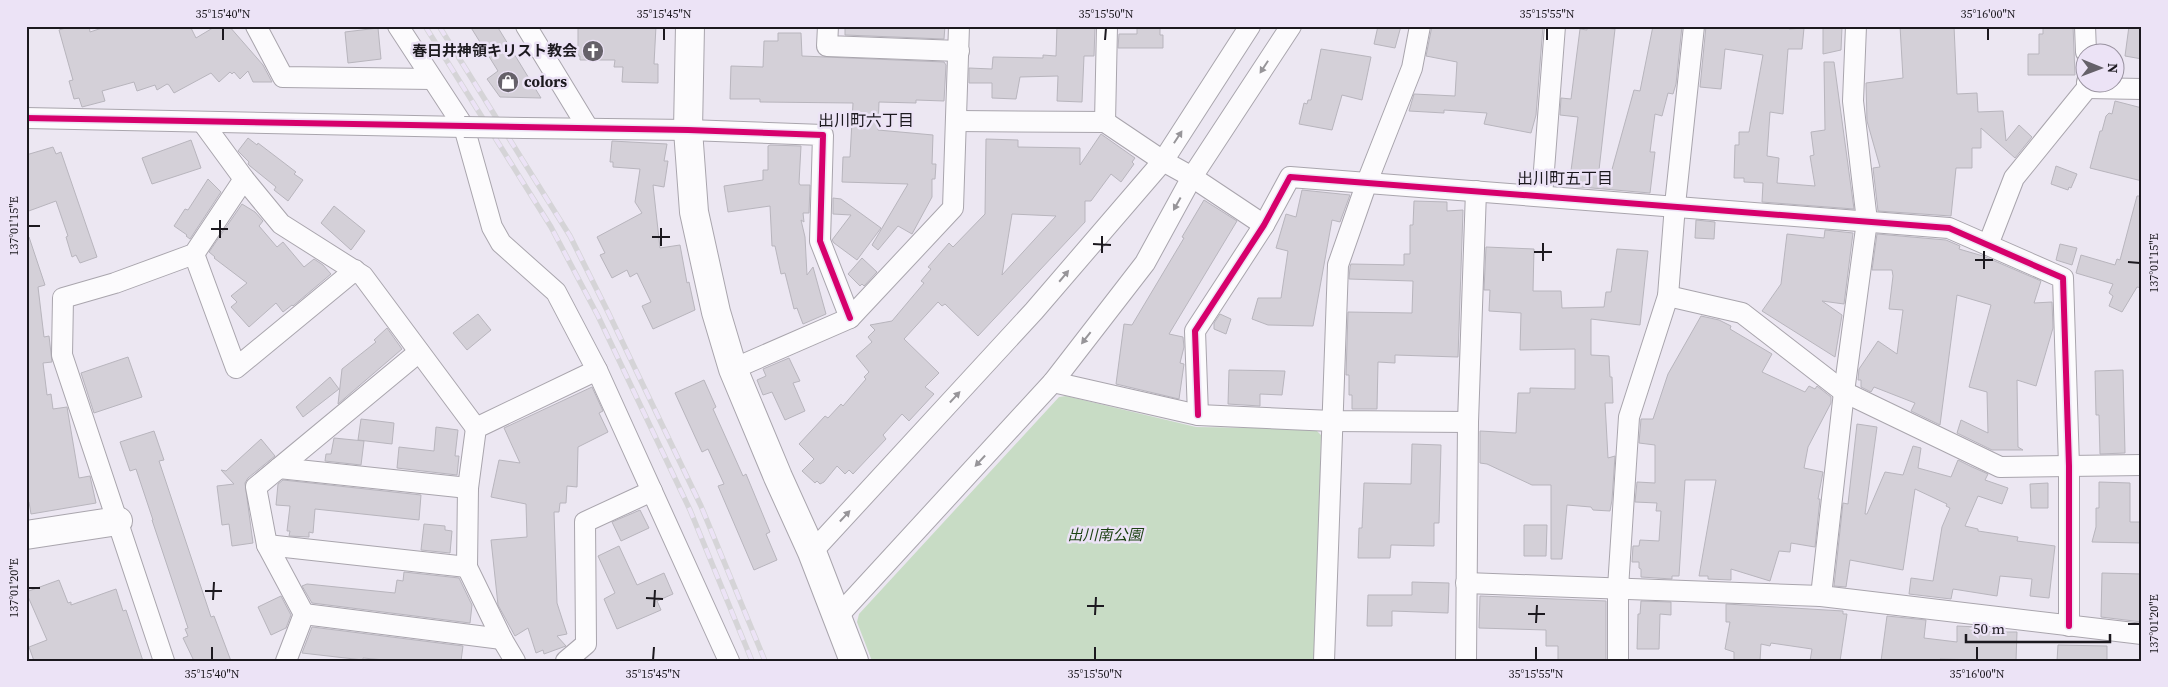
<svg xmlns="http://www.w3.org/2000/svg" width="2168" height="687" font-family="'Source Serif 4','Noto Sans JP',serif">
<rect width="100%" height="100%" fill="#ece7f2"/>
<path fill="#c8dcc5" d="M1066 396 1196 427 1315 429 1321 435 1316 661H872L857 622 859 614 1059 397Z"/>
<g fill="#d4d0d8" stroke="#b8b5bd" fill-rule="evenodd">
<path d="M72 26H89L90 32 108 26H190L196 38 216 26H229L263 65 272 82H253L248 71 240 79 234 72 232 74 230 72 219 82 211 73 174 93 169 85 167 84 157 90 155 85 137 91 134 82 102 91 105 101 82 107 79 98 74 99 69 81 73 80 59 30Z"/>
<path d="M470 26H497L541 98 500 97 487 79 498 71Z"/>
<path d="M578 26H656L654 64H658V83L622 82 623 67H614L615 60H580V56H578Z"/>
<path d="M845 26H945L944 39 845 35Z"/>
<path d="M1057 26 1095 27 1094 56H1084L1082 102 1057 101 1058 76 1020 77 1016 99 992 98V83H969V68L992 69 993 57 1043 58V55L1056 56Z"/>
<path d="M1137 26H1160V35H1163V48H1118L1119 34H1137Z"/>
<path d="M1378 26H1401L1395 48 1374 44Z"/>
<path d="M1432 26H1543L1536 115 1531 133 1484 124 1487 113 1444 110V113L1409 111 1414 94 1455 96 1457 62 1426 56Z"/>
<path d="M1587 26 1615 29 1599 170 1611 173 1634 90 1640 91 1653 26H1682L1676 84 1673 94 1668 93 1662 116 1655 114 1650 152H1655L1650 193 1569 186 1578 117 1560 115 1561 98 1571 99 1580 29 1587 30Z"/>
<path d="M1706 26H1790L1789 29 1804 28 1802 49H1788L1783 114 1770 112 1767 156 1779 158 1777 183 1815 186 1810 156 1814 155 1811 132 1825 130 1824 62H1834L1854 209 1762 202 1763 183 1744 182V178H1734L1735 145H1739V132H1749L1763 55 1725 49 1721 89 1700 87Z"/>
<path d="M1900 26H1954L1957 94 1977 93 1978 112 2003 111 2006 141 2019 125 2032 137 2015 158 1981 128V148H1972V168H1956L1951 216 1878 211 1873 168 1880 167 1867 121 1866 83 1903 78Z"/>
<path d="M2043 26H2073L2075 75H2028V54H2039V34H2043Z"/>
<path d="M2129 26H2142V59L2125 56Z"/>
<path d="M1823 27H1842L1841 50 1823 54Z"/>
<path d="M378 28 381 59 348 63 345 32Z"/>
<path d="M778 33H801L802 56 944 62 946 65 944 101 916 100V103L879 102 878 130 933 135 932 164H936L935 179H932V197L912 234 898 226 878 250 872 245 908 184 842 182 843 157H850L853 103 760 102V99H730L731 66 763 67 764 41H778Z"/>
<path d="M1321 49 1371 57 1362 100 1342 95 1332 130 1299 124 1304 103 1307 104 1308 100H1311Z"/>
<path d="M2115 101 2142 108V181L2090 168 2100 131H2102L2106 116 2109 113 2112 114Z"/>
<path d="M1101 134 1135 158 1132 162 1134 164 1121 182 1111 174 1091 201H1085V222L978 336 945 304 942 306 938 302 904 339 939 373 925 387 934 394 909 421 902 414 883 435 886 439 853 474 849 470 845 474 837 466 824 482 820 484 817 481 815 483 802 471 814 459 799 444 825 416 828 418 841 404 843 406 866 379 864 377 869 372 856 356 872 342 868 337 875 330 870 325 892 321 924 283 921 281 931 269 928 267 949 243 953 247 985 214 986 139 1018 140V147L1080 148V165ZM1012 214 1056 216 1002 275Z"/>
<path d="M248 138 257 145 258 143 296 172 294 174 303 180 288 201 274 190 276 187 250 166 248 164 249 162 238 151Z"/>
<path d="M191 140 201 168 152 184 142 158Z"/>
<path d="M612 141 667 144 664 161H668L664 187 653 185 660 248 680 245 687 283 689 282 695 310 653 329 642 306 651 302 637 273 630 277 627 270 612 278 600 255 605 253 597 237 642 213 635 202 640 169 613 167V162H610Z"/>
<path d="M770 145 801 146 799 183 800 185H810L809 213H803L804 222 801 220 805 237 807 275 813 267 826 314 803 324 797 308 794 309 785 273 781 274 775 246H772L770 206 728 212 724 186 763 180V170H768V146Z"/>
<path d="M53 147 56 154 61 152 97 257 80 263 76 255 72 257 66 237 68 236 56 201 26 212V155Z"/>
<path d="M2056 166 2077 174 2071 188 2069 187 2068 190 2051 184Z"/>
<path d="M208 179 221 192 190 239 186 236 187 235 174 226 185 209 188 210Z"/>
<path d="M1302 190 1350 195 1340 222 1332 220 1313 326 1268 325 1252 319 1258 298H1281L1288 251 1276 248 1286 214 1296 217Z"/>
<path d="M2137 196H2142V288L2137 287 2122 312 2109 306 2113 296 2109 293 2113 284 2076 273 2081 255 2115 265 2117 259 2120 260Z"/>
<path d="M833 198 841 199 881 228 857 260 834 243 832 240 851 215 833 214Z"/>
<path d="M1204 200 1237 221 1169 334 1183 337 1184 347 1180 363 1184 364 1179 399 1116 384 1124 324 1132 325 1184 238 1182 237Z"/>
<path d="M1414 201 1447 202V211L1463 210 1458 357 1395 355V363L1378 362 1377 409H1352V395H1349V375H1346L1348 312 1412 313 1413 281 1349 279 1350 267 1351 264 1404 265V254H1410V225H1413Z"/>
<path d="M242 204 255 212 263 221 259 226 277 247 283 242 304 267 314 259 323 265 331 274 293 306 292 305 283 312 276 303 249 327 231 307 237 302 231 296 247 283 214 258 215 257 209 252Z"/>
<path d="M334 206 365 231 351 250 321 223Z"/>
<path d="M1696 220 1715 222 1714 239 1695 238Z"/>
<path d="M1825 230 1853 233 1844 304 1822 301 1842 315 1835 357 1762 311 1781 284 1787 234 1824 238Z"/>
<path d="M1877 234 1946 240 1960 246 1959 249 1983 256 2041 281 2034 303 2052 302 2053 328 2036 386 2017 380 2018 447 2023 450H1992L1957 433 1961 420 1988 433 1987 392 1969 387 1991 305 1957 295 1940 425 1911 411 1915 403 1874 387 1871 392 1861 387V380H1858L1859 369 1878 341 1897 354 1903 310 1889 309 1893 276 1892 270H1872Z"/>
<path d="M26 237H29L45 285 38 287 44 337 49 336 52 362 43 363 47 395 51 394 53 409 67 407 79 478 90 476 96 503 31 514 29 502H26Z"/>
<path d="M2060 244 2077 248 2072 265 2056 260Z"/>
<path d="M1486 247 1534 249 1533 291H1561L1562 308 1604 307 1606 292H1611L1617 249 1648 251 1640 325 1591 319V355L1609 356 1610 377H1612L1613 403H1605L1608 458 1615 456 1612 500 1610 511 1593 510 1591 507 1567 505 1562 559H1551V485H1532L1487 464 1480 463V431L1516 433 1518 393H1530V388L1575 389V349L1520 350 1521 313 1489 311 1490 290H1484Z"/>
<path d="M862 258 877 272 864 286 862 284 860 286 848 274Z"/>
<path d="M478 314 491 330 467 350 453 333Z"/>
<path d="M1220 314 1231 319 1226 334 1214 329V323Z"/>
<path d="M1701 316 1719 320 1731 326 1730 329 1772 354 1762 372 1805 392 1809 386 1815 389 1817 386 1831 397V403L1808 447 1804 468 1823 472 1818 499H1820L1815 547 1791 543 1790 552 1779 551 1770 581 1731 569V580L1708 579V576H1699L1716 480H1685L1679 576H1672V579L1641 577V569L1639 568V562H1632L1633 546H1639L1640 540 1659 541 1661 511H1656L1657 503 1635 502 1637 482 1655 483V445L1639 443 1641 419H1653L1668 374Z"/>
<path d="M387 328 402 349 338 404 342 369 376 342 374 340Z"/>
<path d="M128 357 142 397 94 413 81 373Z"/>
<path d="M789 358 800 381 793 383 805 411 785 420 772 392 763 395 757 380 766 376 763 369Z"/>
<path d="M1229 370 1285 371 1282 395 1260 394V406L1228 404Z"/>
<path d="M2123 370 2125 453 2100 454 2099 415H2096L2095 371Z"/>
<path d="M330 377 339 389 303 417 296 407Z"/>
<path d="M704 380 716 407 713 409 743 476 746 474 770 532 766 534 777 560 754 570 718 486 724 484 708 449 702 452 675 393Z"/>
<path d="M592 387 603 411 599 413 608 432 578 447 577 487 567 486 566 503H560L559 512H554L557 603 567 634 557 636 566 646 544 654 543 650 536 653 528 628 515 636 498 605 491 540 527 537 526 504 491 497 499 460 520 463 504 428Z"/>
<path d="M361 419 394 423 392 444 358 440Z"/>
<path d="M1857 424 1877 427 1865 514H1867L1885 472 1903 475 1913 446 1921 448 1918 468 1951 477 1958 460 1970 466 1988 474 1985 480 2008 488 2002 504 1978 496 1965 526 1978 529V531L2018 537 2017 541 2055 546 2049 598 2030 596 2032 579 2000 576 1997 596 1953 589 1951 599 1909 594 1911 578 1933 581 1942 527 1950 508 1946 506 1947 504 1915 489 1903 570 1850 560 1846 587 1834 586 1843 503 1848 504Z"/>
<path d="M436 427 458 430 455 456H459L457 475 397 468 399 447 434 451Z"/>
<path d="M154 431 164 460 159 461 211 617 214 616 231 661H194L183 638 188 636 185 629 188 628 152 520H153L136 469 130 471 120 442Z"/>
<path d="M334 438 364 441 361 465 325 461 326 454H331Z"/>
<path d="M261 439 275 456 248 478 245 483 253 543 232 546 229 524 222 525 217 486 234 484 221 470 226 471Z"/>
<path d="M1412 444 1441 445 1439 523H1434V546L1391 545 1390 558H1358L1359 528H1362L1364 483 1411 484Z"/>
<path d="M283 480 421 495 419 520 315 509 313 533 309 532V537L289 536 290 531H287L290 506 276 505 278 484Z"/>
<path d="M2099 482 2130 483V522H2142V543L2092 542 2096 527V508H2099Z"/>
<path d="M2048 483V508H2031L2030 484Z"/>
<path d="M640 510 649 528 621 541 612 522Z"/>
<path d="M424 524 445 526V530L452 531 450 553 421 550Z"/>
<path d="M1524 525H1547L1546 556H1524Z"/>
<path d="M619 546 637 585 664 573 673 594 657 601 661 610 617 629 604 599 615 593 598 556Z"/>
<path d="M404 572 459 578 472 605 470 623 312 603 302 586 307 584 395 593 397 580 403 581Z"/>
<path d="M2102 573 2142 574V622L2101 617Z"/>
<path d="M59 580 68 603 71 602V605L116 589 123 611 126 610 143 661H34L29 647 47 640 26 592Z"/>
<path d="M1412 582 1449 583 1448 613 1392 611V626H1367L1368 595H1412Z"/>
<path d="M281 596 291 615 286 628 271 635 258 607Z"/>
<path d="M1480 596 1606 601V660H1558V646H1546V630L1479 628Z"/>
<path d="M1641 601 1671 602V615L1660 614 1659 649H1637L1638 614H1640Z"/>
<path d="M1726 604 1843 611V614H1847L1840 661H1810L1812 649 1771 643 1770 646 1761 644 1760 661H1734V652L1725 649 1730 622H1726Z"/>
<path d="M1887 616 1926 620 1924 638 1957 642V626L1978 627V632H2017L2016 661 1940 659V661H1881Z"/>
<path d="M312 627 463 646 461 661H395L363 658V660L302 653Z"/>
<path d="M2058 645 2107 646V661H2057Z"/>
</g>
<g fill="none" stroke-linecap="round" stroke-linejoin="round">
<g stroke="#a9a5ad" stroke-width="22">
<g id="street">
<path d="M256 26 283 77 432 79"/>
<path d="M398 26 464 127 492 227 501 243 556 292 597 370 729 661"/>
<path d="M526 26 588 128"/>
<path d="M828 26 827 46 959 51"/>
<path d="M2085 26 2086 52"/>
<path d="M2087 82V88L2142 89"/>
<path d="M26 118 464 127"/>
<path d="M957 121 1105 122 1163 161 1192 177 1264 225"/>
<path d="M1105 122 1107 26"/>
<path d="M203 123 244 179 281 224 363 276 476 428"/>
<path d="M525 128 688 130 823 135 820 241 850 318"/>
<path d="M1542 196 1555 26"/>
<path d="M1988 245 2014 178 2087 88"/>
<path d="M194 254 236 368 355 270"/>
<path d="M1668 296 1742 313 1844 392 2000 467 2142 465"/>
<path d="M733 369 850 318 953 208 959 26"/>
<path d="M1053 382 1198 415 1332 421 1468 422"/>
<path d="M1198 415 1195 331 1264 225 1290 177 1949 228 2063 278 2069 466V626"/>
<path d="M279 468 468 488"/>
<path d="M267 545 467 567"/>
<path d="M812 552 1034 311 1163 161 1250 26"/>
<path d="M1466 583 1821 596 2142 634"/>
<path d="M1821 596 1844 392 1867 221 1853 101 1856 26"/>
<path d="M304 614 502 639"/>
<path d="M837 617 1053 382 1145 263 1192 177 1291 26"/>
<path d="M164 661 62 355 63 298 115 283 194 254 244 179"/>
<path d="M286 661 304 614 267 545 256 487 419 352"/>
<path d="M515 661 502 639 467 567 468 488 476 428 597 370"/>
<path d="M566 661 586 644 585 522 652 491"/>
<path d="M1324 661 1338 265 1367 182 1412 68 1420 26"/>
<path d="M1466 661 1468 422 1476 191"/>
<path d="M1618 661V588L1629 417 1668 296 1675 205 1694 26"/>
</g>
</g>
<g stroke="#a9a5ad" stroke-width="30">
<g id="secondary">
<path d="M690 26 688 130 694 212 716 312 733 369 778 477 812 552 854 661"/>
<path d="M26 535 118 521"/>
</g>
</g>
<use href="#street" stroke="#fcfbfd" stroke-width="20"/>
<use href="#secondary" stroke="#fcfbfd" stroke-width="28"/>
<g stroke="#d5d4d7" stroke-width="5.5">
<g id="rail">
<path d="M425 26 551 227 598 316 690 510 752 661"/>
<path d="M439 26 570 236 608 312 701 506 765 661"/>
</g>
</g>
<use href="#rail" stroke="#ece3f6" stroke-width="4" stroke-dasharray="11" stroke-linecap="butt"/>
<g stroke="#a9a5ad" stroke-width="22" stroke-linecap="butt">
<path id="street-bridge" d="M464 127 525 128"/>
</g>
<use href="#street-bridge" stroke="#fcfbfd" stroke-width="20"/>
<g stroke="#ece3f6" stroke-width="9">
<g id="cycleway">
<path d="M26 118 688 130 823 135 820 241 850 318"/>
<path d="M1198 415 1195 331 1264 225 1290 177 1949 228 2063 278 2069 466V626"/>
</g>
</g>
<use href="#cycleway" stroke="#d6006c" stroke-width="6"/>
</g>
<defs><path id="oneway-solid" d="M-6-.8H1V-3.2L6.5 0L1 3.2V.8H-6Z" transform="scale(1.25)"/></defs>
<g fill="#979599">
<use href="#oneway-solid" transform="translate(1264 67) rotate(123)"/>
<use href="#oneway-solid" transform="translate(1178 137) rotate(-57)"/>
<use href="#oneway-solid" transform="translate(1177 204) rotate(119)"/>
<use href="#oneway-solid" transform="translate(1064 276) rotate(-50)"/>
<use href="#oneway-solid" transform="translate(1086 338) rotate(128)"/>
<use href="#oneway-solid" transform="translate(955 397) rotate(-47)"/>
<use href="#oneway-solid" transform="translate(980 461) rotate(133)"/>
<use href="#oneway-solid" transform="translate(845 516) rotate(-47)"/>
</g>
<path fill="none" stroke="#1c191f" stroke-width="2" d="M223 40V28M664 40V28M1105 40 1106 28M1547 40V28M1988 40V28M28 226H40M211 229H228M652 237H670M220 238V220M1093 244 1111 245M661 246V228M1534 252H1552M1102 253V236M1975 260H1993M1543 261V243M2128 262 2140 263M1984 269V251M28 588H40M205 591H222M646 598 663 599M213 600 214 582M1087 606H1104M654 607 655 590M1528 614H1545M1095 615 1096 597M1536 623 1537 605M2128 624H2140M212 660V647M653 660 654 647M1095 660V647M1536 660V647M1977 660V647"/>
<defs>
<g id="church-disc" transform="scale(1.125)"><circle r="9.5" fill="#656169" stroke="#ece3f6"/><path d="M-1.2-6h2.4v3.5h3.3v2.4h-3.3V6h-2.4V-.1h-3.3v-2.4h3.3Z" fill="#fff"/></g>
<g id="shop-disc" transform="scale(1.125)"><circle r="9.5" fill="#656169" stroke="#ece3f6"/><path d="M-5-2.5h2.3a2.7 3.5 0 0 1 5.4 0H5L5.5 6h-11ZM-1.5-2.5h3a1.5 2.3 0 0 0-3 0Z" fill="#fff"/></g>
</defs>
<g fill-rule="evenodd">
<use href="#church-disc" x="593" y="51"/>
<use href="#shop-disc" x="508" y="82"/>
</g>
<g text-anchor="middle" stroke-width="5" stroke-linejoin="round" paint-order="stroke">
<g font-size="15" font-weight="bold" fill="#1c191f" stroke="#ece3f6" text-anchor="end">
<text x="577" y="56">春日井神領キリスト教会</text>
<text x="524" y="87" text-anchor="start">colors</text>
</g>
<g font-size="15" font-style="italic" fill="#1d4313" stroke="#ece3f6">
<text x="1105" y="540">出川南公園</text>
</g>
<g font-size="16" fill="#1c191f" stroke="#ece3f6">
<text x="866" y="126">出川町六丁目</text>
<text x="1565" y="184">出川町五丁目</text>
</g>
</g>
<rect width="2168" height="687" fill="none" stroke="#ece3f6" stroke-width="55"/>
<g transform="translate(2100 68) rotate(91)"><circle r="24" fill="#ece3f6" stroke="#9992a0"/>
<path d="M0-4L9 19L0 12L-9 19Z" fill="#656169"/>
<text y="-8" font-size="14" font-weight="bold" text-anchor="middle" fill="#1c191f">N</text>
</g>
<path d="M1966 634v8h144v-8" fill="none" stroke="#1c191f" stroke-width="2.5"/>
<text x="1973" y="634" font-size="15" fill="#1c191f" stroke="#ece3f6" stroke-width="4" paint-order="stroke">50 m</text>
<rect x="28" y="28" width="2112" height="632" fill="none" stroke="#1c191f" stroke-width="2"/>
<g font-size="12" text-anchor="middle" fill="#1c191f">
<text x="223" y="18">35°15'40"N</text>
<text x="664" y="18">35°15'45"N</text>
<text x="1106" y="18">35°15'50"N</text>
<text x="1547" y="18">35°15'55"N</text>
<text x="1988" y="18">35°16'00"N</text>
<text transform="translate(14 226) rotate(-90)" y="4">137°01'15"E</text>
<text transform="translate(2154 263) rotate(-90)" y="4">137°01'15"E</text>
<text transform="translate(14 588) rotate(-90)" y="4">137°01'20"E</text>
<text transform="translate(2154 624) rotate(-90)" y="4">137°01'20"E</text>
<text x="212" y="678">35°15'40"N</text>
<text x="653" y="678">35°15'45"N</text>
<text x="1095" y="678">35°15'50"N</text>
<text x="1536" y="678">35°15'55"N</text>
<text x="1977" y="678">35°16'00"N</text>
</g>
</svg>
